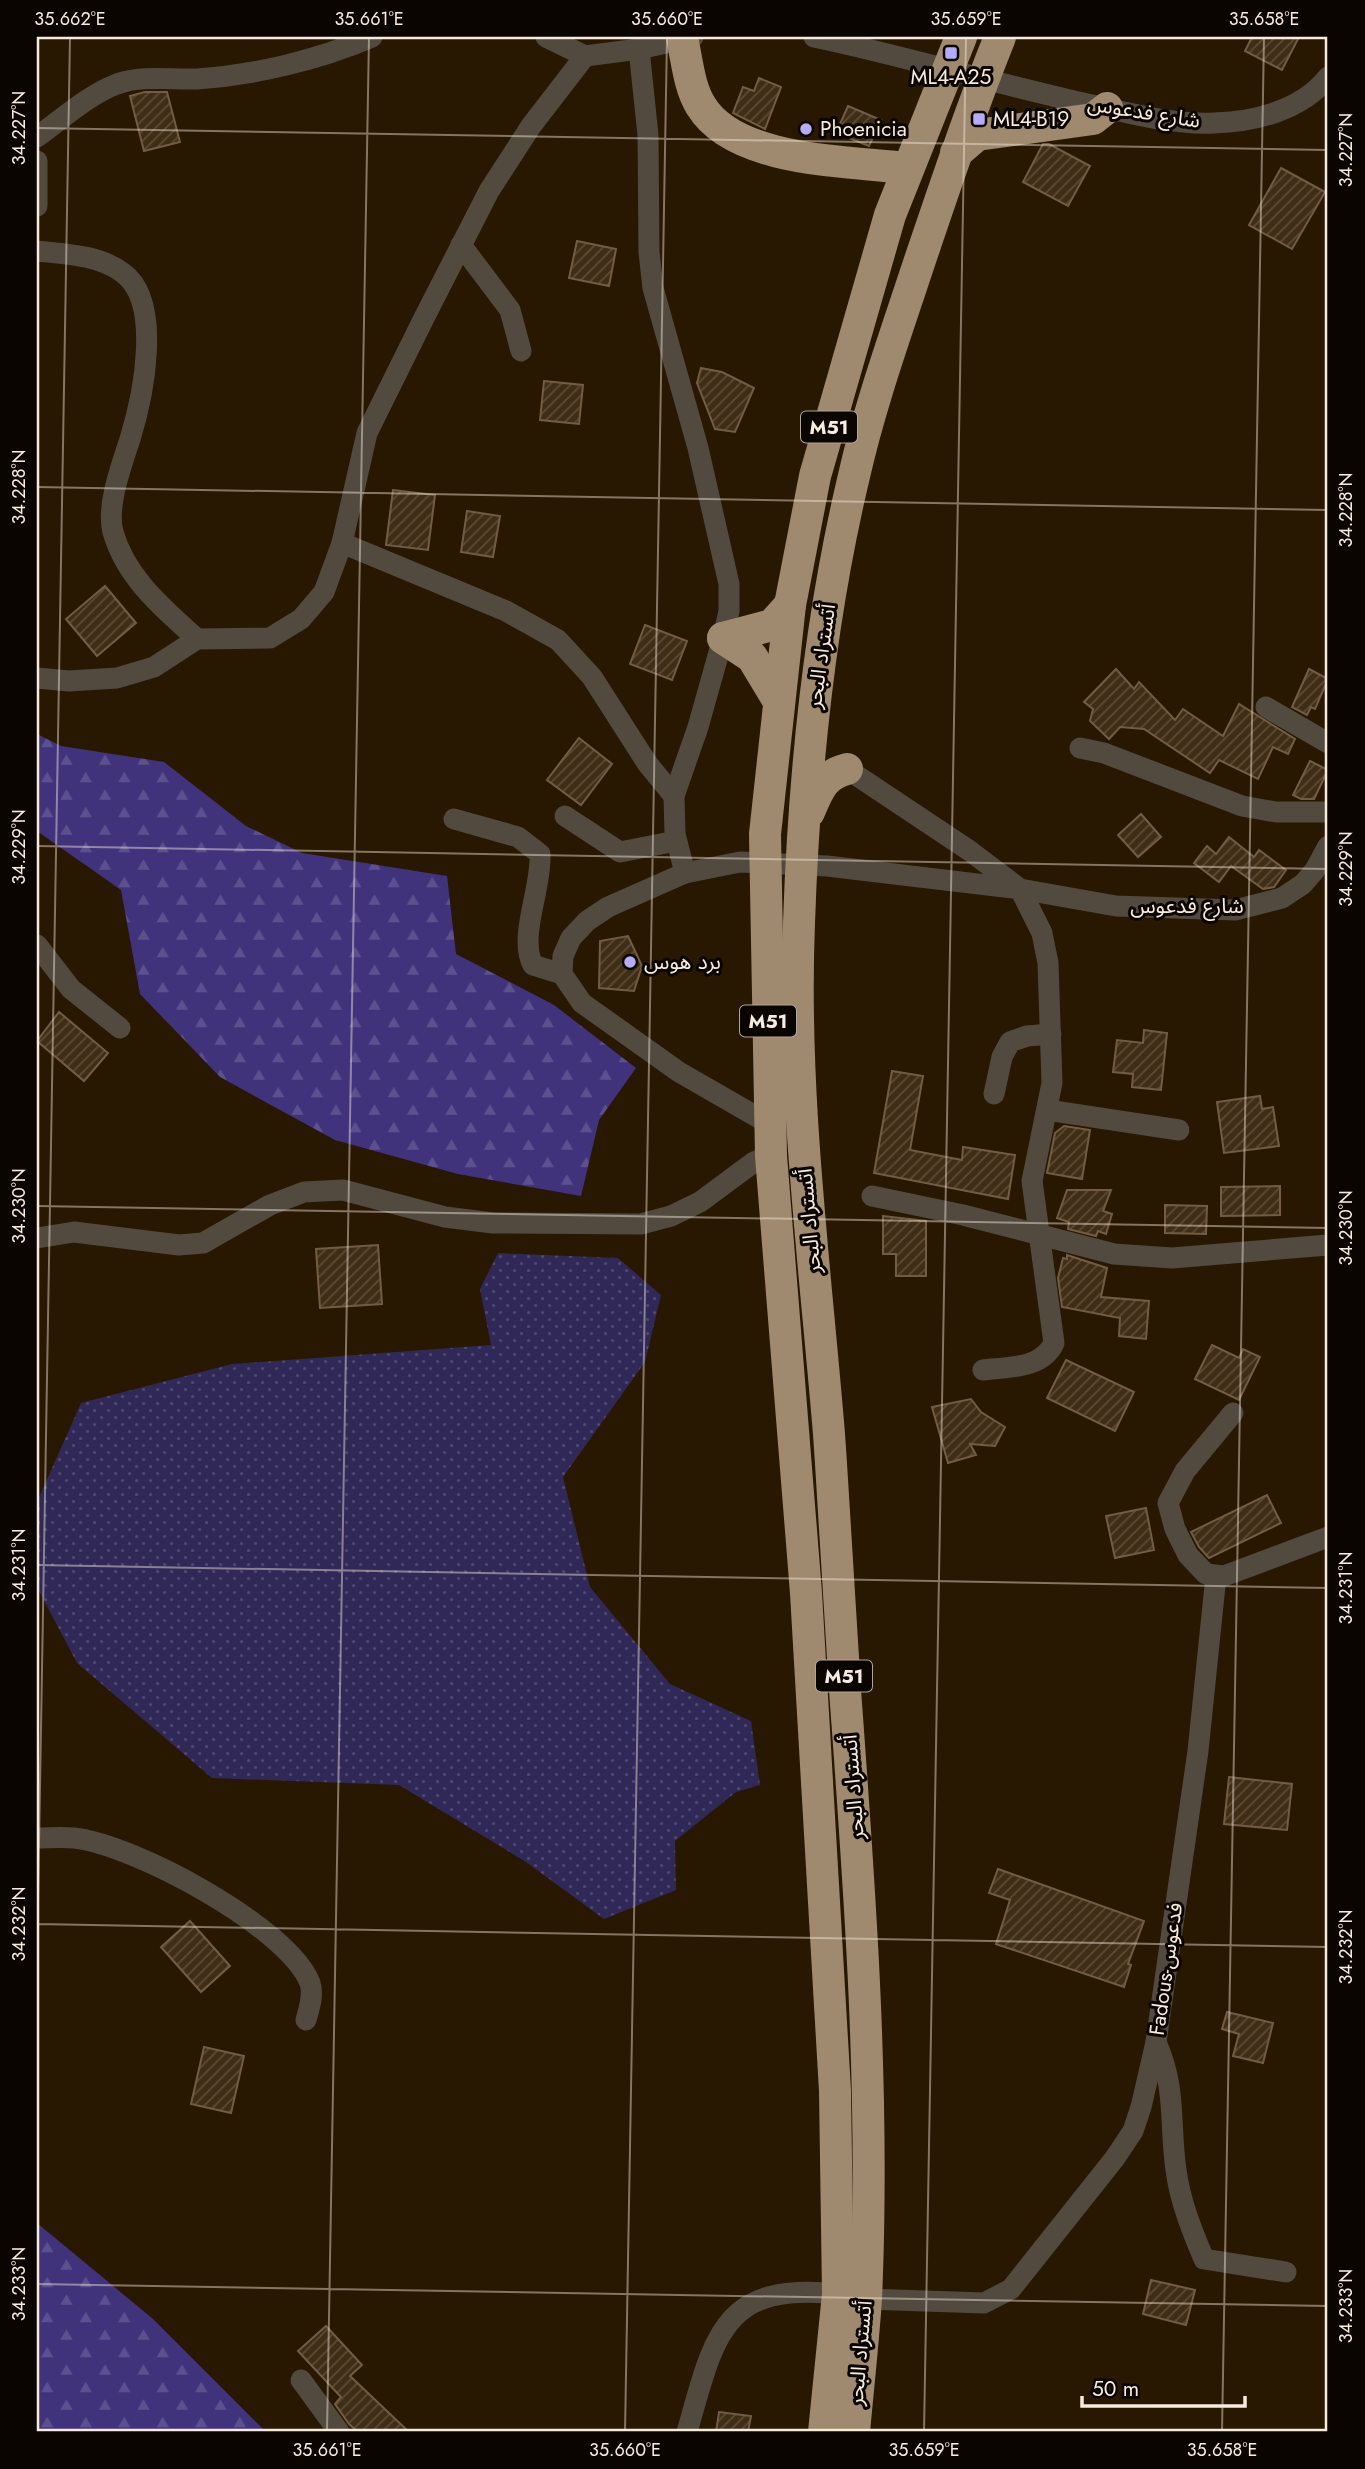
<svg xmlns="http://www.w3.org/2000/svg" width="1365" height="2469" font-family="Jost,'Noto Sans Arabic',sans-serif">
<defs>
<pattern id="grass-dots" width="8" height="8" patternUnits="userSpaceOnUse" patternTransform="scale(1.75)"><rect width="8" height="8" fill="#302958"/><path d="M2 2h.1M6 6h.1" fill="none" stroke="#4f4870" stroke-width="1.8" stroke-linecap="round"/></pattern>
<pattern id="forest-firs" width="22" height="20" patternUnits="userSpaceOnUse" patternTransform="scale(1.75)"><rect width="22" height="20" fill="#40337c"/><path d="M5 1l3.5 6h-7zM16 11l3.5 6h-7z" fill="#5c518e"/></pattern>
<pattern id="building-hatch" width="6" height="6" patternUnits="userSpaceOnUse" patternTransform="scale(1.75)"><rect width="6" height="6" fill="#3f2d15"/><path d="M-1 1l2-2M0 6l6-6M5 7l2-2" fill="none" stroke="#5c4c37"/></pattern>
</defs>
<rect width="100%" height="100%" fill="#281701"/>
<path fill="url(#grass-dots)" d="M498 1253 618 1258 661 1295 645 1362 563 1477 590 1587 670 1684 751 1721 760 1785 736 1792 675 1841 676 1890 604 1919 526 1862 399 1785 212 1778 77 1663 37 1587V1502L81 1403 232 1364 491 1345 480 1289Z"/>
<g fill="url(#forest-firs)">
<path d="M37 734 61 746 164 762 246 826 302 853 447 876 456 954 554 1005 636 1068 599 1120 581 1196 458 1174 335 1140 220 1077 140 994 121 890 37 831Z"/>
<path d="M37 2223 153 2319 266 2432H37Z"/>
</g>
<g fill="url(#building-hatch)" stroke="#725d44" stroke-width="2">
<path d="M1252 37H1299L1282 70 1245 51Z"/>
<path d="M759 78 781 87 765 129 733 113 743 87 754 91Z"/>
<path d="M145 92H167L180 142 144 151 130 96Z"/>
<path d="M848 106 881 120 869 146 836 133Z"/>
<path d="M1043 144H1049L1090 166 1068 206 1023 182Z"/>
<path d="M1281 168 1325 192 1292 249 1249 225Z"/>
<path d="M577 241 616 249 609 286 569 278Z"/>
<path d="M701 368 722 372 754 388 735 432 715 429 697 383Z"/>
<path d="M544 381 583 385 579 424 540 420Z"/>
<path d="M393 490 435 495 428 550 386 545Z"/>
<path d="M467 511 500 516 493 557 461 552Z"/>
<path d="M105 586 136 623 97 656 66 619Z"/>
<path d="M645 625 687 641 672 680 630 664Z"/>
<path d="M1116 669 1134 689 1139 682 1175 720 1183 709 1223 736 1239 704 1295 739 1288 754 1273 747 1258 779 1219 760 1210 773 1144 729 1120 727 1109 739 1090 721 1093 709 1084 702Z"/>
<path d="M1309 669 1328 679 1315 709 1311 707 1307 715 1292 707Z"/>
<path d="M579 738 612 764 581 805 547 780Z"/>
<path d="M1310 761 1328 770 1314 799H1301L1293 795Z"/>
<path d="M1141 814 1161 837 1138 857 1118 835Z"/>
<path d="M1229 837 1254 857 1259 850 1286 870 1274 887 1263 889 1231 866 1219 882 1194 863 1207 846 1216 854Z"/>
<path d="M628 936 642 966 634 991 599 988 600 941Z"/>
<path d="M59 1012 108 1053 84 1081 37 1041Z"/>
<path d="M1144 1030 1167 1033 1161 1090 1132 1087 1133 1074 1113 1072 1117 1040 1143 1043Z"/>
<path d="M892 1071 923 1076 910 1150 962 1160 963 1147 1015 1155 1008 1199 874 1173Z"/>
<path d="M1260 1096 1262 1109 1273 1107 1279 1146 1224 1153 1217 1102Z"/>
<path d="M1064 1126 1090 1130 1082 1179 1047 1173 1055 1133Z"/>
<path d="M1280 1186V1215L1221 1216V1187Z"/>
<path d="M1067 1190H1111L1103 1211 1112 1214 1106 1234 1098 1231 1096 1236 1068 1229 1069 1222 1057 1218Z"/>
<path d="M1165 1205 1207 1206 1206 1234 1165 1233Z"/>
<path d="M883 1216 926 1221V1276H896V1254H883Z"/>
<path d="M378 1245 382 1304 320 1308 316 1249Z"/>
<path d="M1067 1255 1107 1268 1101 1297 1149 1301 1146 1339 1119 1336 1120 1318 1062 1307 1058 1278 1063 1258 1067 1259Z"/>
<path d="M1212 1345 1239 1358 1243 1349 1260 1357 1239 1400 1195 1379Z"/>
<path d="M1066 1360 1134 1392 1115 1431 1047 1398Z"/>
<path d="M971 1399 981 1412 1005 1427 995 1446 970 1444 976 1455 948 1463 932 1407Z"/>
<path d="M1267 1495 1281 1523 1209 1558 1199 1547 1191 1532Z"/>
<path d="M1146 1508 1154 1550 1115 1558 1106 1516Z"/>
<path d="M1229 1777 1292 1784 1287 1830 1224 1824Z"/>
<path d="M998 1869 1144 1921 1128 1964 1131 1965 1124 1987 996 1944 1010 1900 989 1893Z"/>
<path d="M190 1921 230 1966 201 1992 161 1947Z"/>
<path d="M1227 2012 1273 2023 1263 2063 1233 2056 1239 2034 1222 2029Z"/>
<path d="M204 2047 244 2056 231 2113 191 2104Z"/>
<path d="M1151 2280 1195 2290 1186 2325 1143 2314Z"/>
<path d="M326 2326 362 2365 350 2376 409 2432H358L349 2424 335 2404 341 2397 298 2351Z"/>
<path d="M719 2412 751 2416 748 2432H716Z"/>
</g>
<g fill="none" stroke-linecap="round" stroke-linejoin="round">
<g stroke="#524a3f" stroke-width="21">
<path d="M546 37 585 56 639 49 693 37"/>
<path d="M814 37C905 56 993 83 1083 103 1125 112 1171 125 1214 123 1255 122 1302 110 1328 77"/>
<path d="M639 49 648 135 649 252 653 288 698 448 729 584V611L723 638 698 727 674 796 675 834 685 873"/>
<path d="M37 137C62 119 88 95 117 84 143 75 170 80 197 79 255 75 318 60 372 37"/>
<path d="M37 161V206"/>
<path d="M461 245 510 310 521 351"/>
<path d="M37 251C65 254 100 255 123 273 163 302 143 397 130 439 122 464 106 506 113 532 126 578 163 608 197 639"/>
<path d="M342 543 506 611 558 640 592 677 647 763 674 796"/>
<path d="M37 678 69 681 117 678 154 667 197 639 270 638 301 619 324 592 342 543 367 433 424 318 489 191 531 126 585 56"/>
<path d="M1266 707 1328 743"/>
<path d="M1080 748 1104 753 1242 806 1276 812H1328"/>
<path d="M847 769 970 851 1020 889 1042 933 1048 963 1052 1083 1032 1181 1054 1343C1042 1369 1008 1367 983 1370"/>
<path d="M565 816 620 852 676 841"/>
<path d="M454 819 518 837 540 854C542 888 518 937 533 965L562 974"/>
<path d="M37 945 71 989 120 1028"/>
<path d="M994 1094 1002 1057 1010 1042 1027 1036 1051 1034"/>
<path d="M1047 1110 1179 1130"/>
<path d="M771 1125 679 1072 582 1003 562 974 563 956 571 938 587 921 608 907 685 873 740 862 827 866 1020 889 1116 906 1235 910 1282 898 1303 884 1315 870 1328 846"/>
<path d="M872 1196 963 1215 1114 1254 1172 1258 1328 1245"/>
<path d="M37 1238 74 1232 179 1245 203 1243 270 1205 304 1192 343 1190 445 1217 493 1223 641 1224 671 1216 700 1202 754 1162 771 1156"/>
<path d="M1233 1413 1185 1471 1168 1503 1175 1529 1188 1555 1206 1574 1224 1576 1328 1537"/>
<path d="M37 1838C49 1838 62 1837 74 1838 133 1844 288 1927 310 1983 314 1995 309 2009 306 2020"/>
<path d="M1156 2042C1177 2090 1169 2121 1176 2170 1180 2201 1192 2231 1204 2259L1286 2272"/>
<path d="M866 2299 984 2303 1011 2289 1115 2158 1133 2131 1141 2107 1156 2042 1198 1751 1216 1576"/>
<path d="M301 2380 339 2432"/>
<path d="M687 2432C714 2338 721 2281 838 2294"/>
</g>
<g stroke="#9f896f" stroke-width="32">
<path d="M682 38C687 59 689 88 701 106 735 162 847 161 907 168"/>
<path d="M956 153 977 135 1093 119 1107 108"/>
<path d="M723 638 752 657 778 700"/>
<path d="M723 638 772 625 790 605"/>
<path d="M809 812C818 791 823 775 847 769"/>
<path d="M824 2432 838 2294 835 2091 806 1593 771 1156 765 834 790 605 815 476 890 215 961 37"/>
<path d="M854 2432C858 2388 863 2343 866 2299 875 2096 860 1892 845 1690 839 1604 835 1519 829 1434 815 1264 792 1094 799 923 804 773 819 622 854 476 870 405 895 336 918 266 944 189 970 112 1000 37"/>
</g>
</g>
<path fill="none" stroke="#f7ebdd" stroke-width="2" stroke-opacity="0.45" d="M37 128 1328 150M37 487 1328 510M37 846 1328 869M37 1206 1328 1228M37 1565 1328 1588M37 1924 1328 1947M37 1961 70 37M37 2284 1328 2306M327 2432 369 37M625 2432 667 37M924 2432 966 37M1222 2432 1264 37"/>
<g fill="#b4acf9" stroke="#0b0501" stroke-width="2.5">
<rect x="944" y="46" width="14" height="14" rx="3.5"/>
<rect x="972" y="112" width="14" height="14" rx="3.5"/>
<circle cx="806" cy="129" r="7"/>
<circle cx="630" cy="962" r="7"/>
</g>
<g text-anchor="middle" stroke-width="6" stroke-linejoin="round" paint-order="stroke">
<g fill="#0b0501" stroke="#b0a69b" stroke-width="2">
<rect x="801" y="411.5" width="56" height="31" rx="5"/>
<rect x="740" y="1005.5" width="56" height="31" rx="5"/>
<rect x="816" y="1660.5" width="56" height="31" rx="5"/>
</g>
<g font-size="19" font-weight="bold" fill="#f7ebdd">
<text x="829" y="434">M51</text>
<text x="768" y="1028">M51</text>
<text x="844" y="1683">M51</text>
</g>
<g font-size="21" fill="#f7ebdd" stroke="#0b0501" text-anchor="start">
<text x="951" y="84" text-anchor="middle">ML4-A25</text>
<text x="993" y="126">ML4-B19</text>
<text x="820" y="136">Phoenicia</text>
<text x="644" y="969">برد هوس</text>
</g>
<g font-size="21" fill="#f7ebdd" stroke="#0b0501">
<text transform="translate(1144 112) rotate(9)" y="7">شارع فدعوس</text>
<text transform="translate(821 656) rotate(-82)" y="7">أتستراد البحر</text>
<text x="1187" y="913">شارع فدعوس</text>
<text transform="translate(809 1221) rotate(-95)" y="7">أتستراد البحر</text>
<text transform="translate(853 1787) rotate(-94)" y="7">أتستراد البحر</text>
<text transform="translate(1166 1969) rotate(-82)" y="7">Fadous-فدعوس</text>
<text transform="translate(860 2353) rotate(-85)" y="7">أتستراد البحر</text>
</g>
</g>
<rect width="1365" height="2469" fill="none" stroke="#0b0501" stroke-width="77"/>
<path d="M1082 2396v10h163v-10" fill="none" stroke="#f7ebdd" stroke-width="3.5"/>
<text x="1092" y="2396" font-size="21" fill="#f7ebdd" stroke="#0b0501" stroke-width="5" paint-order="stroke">50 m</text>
<rect x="38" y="38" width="1288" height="2392" fill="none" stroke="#f7ebdd" stroke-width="2.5"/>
<g font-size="18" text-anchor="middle" fill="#f7ebdd">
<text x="70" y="25">35.662°E</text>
<text x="369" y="25">35.661°E</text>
<text x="667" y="25">35.660°E</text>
<text x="966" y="25">35.659°E</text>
<text x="1264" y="25">35.658°E</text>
<text transform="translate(19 128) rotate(-90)" y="6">34.227°N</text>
<text transform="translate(1346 150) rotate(-90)" y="6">34.227°N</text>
<text transform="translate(19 487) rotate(-90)" y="6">34.228°N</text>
<text transform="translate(1346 510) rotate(-90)" y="6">34.228°N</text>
<text transform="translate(19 847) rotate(-90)" y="6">34.229°N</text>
<text transform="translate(1346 869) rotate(-90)" y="6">34.229°N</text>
<text transform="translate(19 1206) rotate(-90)" y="6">34.230°N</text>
<text transform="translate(1346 1228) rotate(-90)" y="6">34.230°N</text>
<text transform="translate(19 1565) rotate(-90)" y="6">34.231°N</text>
<text transform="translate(1346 1588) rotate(-90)" y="6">34.231°N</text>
<text transform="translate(19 1924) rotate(-90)" y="6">34.232°N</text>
<text transform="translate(1346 1947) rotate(-90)" y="6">34.232°N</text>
<text transform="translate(19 2284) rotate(-90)" y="6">34.233°N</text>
<text transform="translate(1346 2306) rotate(-90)" y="6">34.233°N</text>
<text x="327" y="2456">35.661°E</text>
<text x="625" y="2456">35.660°E</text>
<text x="924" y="2456">35.659°E</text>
<text x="1222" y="2456">35.658°E</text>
</g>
</svg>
